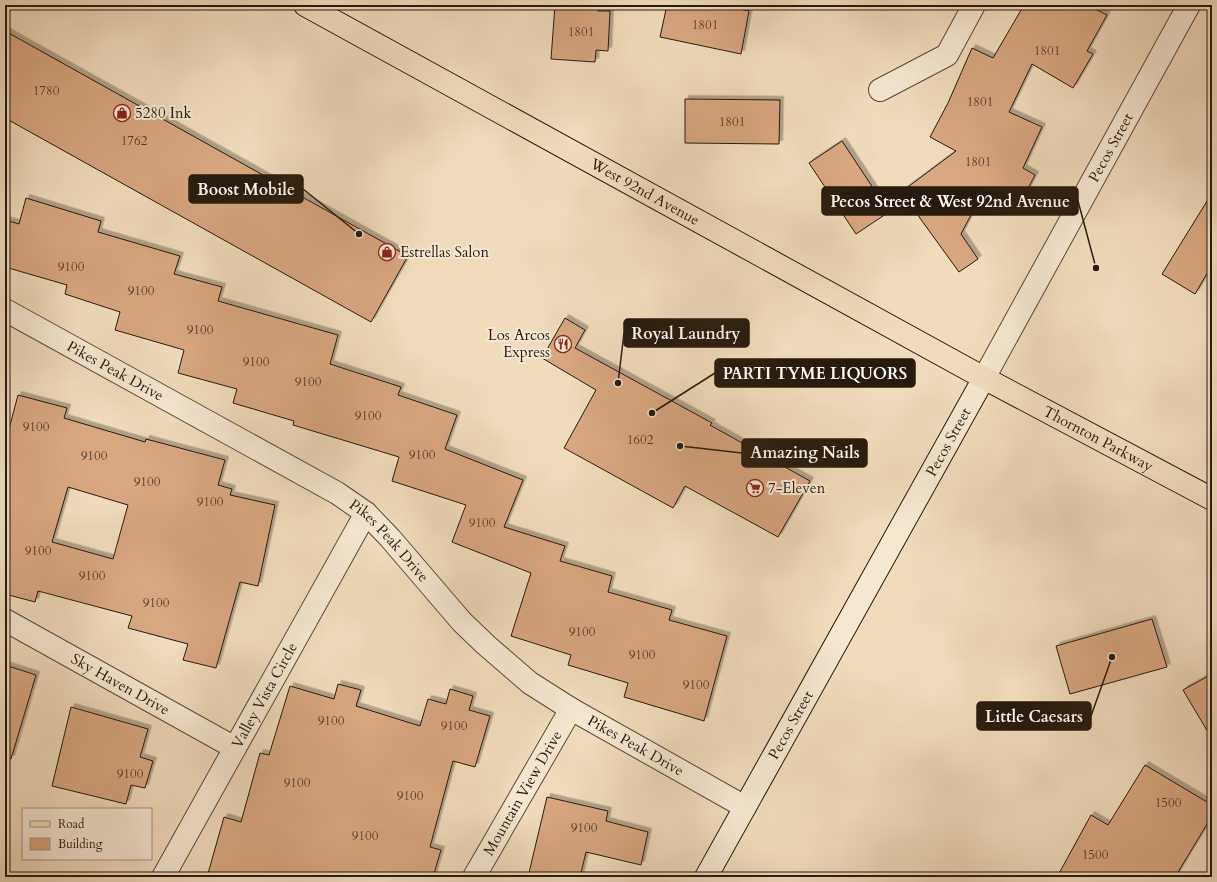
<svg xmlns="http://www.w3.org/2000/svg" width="1217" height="882" font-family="Cardo,serif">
<defs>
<filter id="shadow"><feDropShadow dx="3.5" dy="-3.5" stdDeviation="0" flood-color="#0004"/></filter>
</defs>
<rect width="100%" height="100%" fill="#f0dcbb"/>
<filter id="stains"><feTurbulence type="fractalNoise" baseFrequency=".005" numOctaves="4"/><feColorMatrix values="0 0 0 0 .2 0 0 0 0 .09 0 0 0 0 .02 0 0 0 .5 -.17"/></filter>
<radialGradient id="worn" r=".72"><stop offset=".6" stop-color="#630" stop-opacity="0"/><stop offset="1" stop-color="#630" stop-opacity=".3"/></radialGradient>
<g fill="#d8a67f" stroke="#271b0e" fill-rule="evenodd" filter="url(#shadow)">
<path d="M555 5H598V11H610L608 51 596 50 595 62 551 59Z"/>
<path d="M667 5H719L749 11 741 54 660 37Z"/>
<path d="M1024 5H1087L1107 15 1087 51 1093 54 1073 88 1032 64 1009 112 1042 127 1023 168 1035 175 1016 212 982 194 961 234 978 259 959 272 901 192 956 151 930 137 948 103 972 48 993 58Z"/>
<path d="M5 31 408 256 371 322 5 118Z"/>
<path d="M685 99 780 100 779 144 685 143Z"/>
<path d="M842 141 889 212 856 234 809 163Z"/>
<path d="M1212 193V265L1195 294 1162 274Z"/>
<path d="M26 198 101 221 98 232 180 256 174 274 222 287 218 301 338 335 330 364 401 387 398 395 457 415 445 449 523 480 504 527 565 546 560 561 612 576 608 592 672 610 669 620 727 636 704 721 624 697 628 683 568 665 571 655 511 636 531 573 452 542 466 505 392 481 399 457 293 425 294 421 233 403 237 389 178 373 184 350 115 330 120 312 65 294 67 285 5 267V220L19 224Z"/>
<path d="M565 318 585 330 575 348 712 423 710 425 810 481 778 537 685 486 673 508 564 448 596 390 542 358Z"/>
<path d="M18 395 67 408 64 418 145 442 146 439 225 460 218 485 232 489 230 495 275 505 258 586 240 582 216 668 183 660 188 644 128 628 132 616 38 591 35 602 5 594V444ZM68 487 128 505 113 559 52 542Z"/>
<path d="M1152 619 1167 667 1070 694 1056 646Z"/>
<path d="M5 665 36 675 11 759 5 758Z"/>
<path d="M1212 674V739L1183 690Z"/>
<path d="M338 684 361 690 356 706 420 726 428 699 446 704 450 689 473 696 469 710 490 716 475 767 453 761 430 847 441 850 433 877H207L224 817 241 822 260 753 269 755 290 686 334 699Z"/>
<path d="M71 707 148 729 140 757 153 761 145 788 131 785 126 804 52 786Z"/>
<path d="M1145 765 1212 805V816L1175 877H1057L1091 815 1108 825Z"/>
<path d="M547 797 608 811 606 821 648 832 641 865 586 852 580 877H528Z"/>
</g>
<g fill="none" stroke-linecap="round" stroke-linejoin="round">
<g stroke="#594b39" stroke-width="24">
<g id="minor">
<path d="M880 90 947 55 974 5"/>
<path id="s1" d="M5 310 337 493 366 513 390 538 462 622 486 645 530 683 571 709 745 807"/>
<path id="s2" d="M5 620 235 748"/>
<path id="s3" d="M163 877 366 513"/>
<path id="s4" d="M474 877 571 709"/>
</g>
</g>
<g stroke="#594b39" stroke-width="24">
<g id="tertiary">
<path id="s5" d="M984 378 1189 5"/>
</g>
</g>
<g stroke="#271b0e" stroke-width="24">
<g id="secondary">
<path id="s6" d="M706 877 984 378"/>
</g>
</g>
<g stroke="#271b0e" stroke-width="24">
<g id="primary">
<path id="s7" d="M305 5 984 378 1212 499"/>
</g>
</g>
<use href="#minor" stroke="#f5e8d3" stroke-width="22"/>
<use href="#tertiary" stroke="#f5e8d3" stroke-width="22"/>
<use href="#secondary" stroke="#f5e8d3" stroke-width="22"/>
<use href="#primary" stroke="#f0dcbb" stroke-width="22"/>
</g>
<defs>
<g id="shop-ring" transform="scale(0.9)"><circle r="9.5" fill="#f5e8d3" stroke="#8f2418" stroke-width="1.5"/><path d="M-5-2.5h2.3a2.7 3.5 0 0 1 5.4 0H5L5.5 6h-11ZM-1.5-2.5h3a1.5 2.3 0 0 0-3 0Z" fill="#8f2418"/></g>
<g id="restaurant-ring" transform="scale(0.9)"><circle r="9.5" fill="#f5e8d3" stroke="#8f2418" stroke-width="1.5"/><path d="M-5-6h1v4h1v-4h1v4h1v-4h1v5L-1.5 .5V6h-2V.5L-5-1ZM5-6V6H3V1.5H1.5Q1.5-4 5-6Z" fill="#8f2418"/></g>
<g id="supermarket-ring" transform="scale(0.9)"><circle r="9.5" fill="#f5e8d3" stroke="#8f2418" stroke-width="1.5"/><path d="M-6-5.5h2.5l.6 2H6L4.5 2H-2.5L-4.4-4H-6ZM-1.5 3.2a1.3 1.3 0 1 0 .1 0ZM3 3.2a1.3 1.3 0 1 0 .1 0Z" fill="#8f2418"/></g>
</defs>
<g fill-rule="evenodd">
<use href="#shop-ring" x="122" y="113"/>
<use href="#shop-ring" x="387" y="252"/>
<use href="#restaurant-ring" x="563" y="344"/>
<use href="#supermarket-ring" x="755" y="488"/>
</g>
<g text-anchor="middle" stroke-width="4" stroke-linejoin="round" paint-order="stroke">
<g font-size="13" fill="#533e2a">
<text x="705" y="29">1801</text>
<text x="581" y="36">1801</text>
<text x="1047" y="55">1801</text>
<text x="46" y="95">1780</text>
<text x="980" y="106">1801</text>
<text x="732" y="126">1801</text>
<text x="134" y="145">1762</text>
<text x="978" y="166">1801</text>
<text x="71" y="271">9100</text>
<text x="141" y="295">9100</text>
<text x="200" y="334">9100</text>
<text x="256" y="366">9100</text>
<text x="308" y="386">9100</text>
<text x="368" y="420">9100</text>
<text x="36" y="431">9100</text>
<text x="640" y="444">1602</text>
<text x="422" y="459">9100</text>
<text x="94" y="460">9100</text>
<text x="147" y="486">9100</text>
<text x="210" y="506">9100</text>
<text x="482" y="527">9100</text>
<text x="38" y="555">9100</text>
<text x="92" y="580">9100</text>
<text x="156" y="607">9100</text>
<text x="582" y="636">9100</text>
<text x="642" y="659">9100</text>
<text x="696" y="689">9100</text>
<text x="331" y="725">9100</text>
<text x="454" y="730">9100</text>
<text x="130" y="778">9100</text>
<text x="297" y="787">9100</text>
<text x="410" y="800">9100</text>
<text x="1168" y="807">1500</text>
<text x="584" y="832">9100</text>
<text x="365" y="840">9100</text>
<text x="1095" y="859">1500</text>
</g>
<g font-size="15" fill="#271b0e" stroke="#f5e8d3" text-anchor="start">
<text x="135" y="118">5280 Ink</text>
<text x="400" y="257">Estrellas Salon</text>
<text x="550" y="340" text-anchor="end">Los Arcos<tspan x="550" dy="17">Express</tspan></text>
<text x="768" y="493">7-Eleven</text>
</g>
<g font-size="15" fill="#271b0e" stroke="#f5e8d3">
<text dy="5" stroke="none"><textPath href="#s5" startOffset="263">Pecos Street</textPath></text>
<text dy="5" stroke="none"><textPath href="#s7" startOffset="388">West 92nd Avenue</textPath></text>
<text dy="5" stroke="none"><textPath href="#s1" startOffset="126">Pikes Peak Drive</textPath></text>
<text dy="5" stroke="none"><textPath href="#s7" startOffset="904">Thornton Parkway</textPath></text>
<text dy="5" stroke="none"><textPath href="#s6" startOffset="498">Pecos Street</textPath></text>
<text dy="5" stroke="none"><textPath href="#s1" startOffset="450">Pikes Peak Drive</textPath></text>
<text dy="5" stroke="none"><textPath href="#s2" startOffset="132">Sky Haven Drive</textPath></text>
<text dy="5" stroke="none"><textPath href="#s3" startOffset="208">Valley Vista Circle</textPath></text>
<text dy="5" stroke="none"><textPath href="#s6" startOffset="174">Pecos Street</textPath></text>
<text dy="5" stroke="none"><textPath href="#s1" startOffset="774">Pikes Peak Drive</textPath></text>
<text dy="5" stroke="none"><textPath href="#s4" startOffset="97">Mountain View Drive</textPath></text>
</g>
</g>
<path fill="none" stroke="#271b0e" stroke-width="1.5" d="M359 234L303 189M1096 268L1078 201M618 383L624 333M652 413L715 373M680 446L742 453M1112 657L1091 716"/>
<g fill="#271b0e" stroke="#f5e8d3" stroke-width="1.5">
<circle cx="359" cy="234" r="4"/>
<circle cx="1096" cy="268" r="4"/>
<circle cx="618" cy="383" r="4"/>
<circle cx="652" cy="413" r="4"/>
<circle cx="680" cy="446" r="4"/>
<circle cx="1112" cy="657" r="4"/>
</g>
<g fill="#271b0e" stroke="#271b0e" stroke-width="1.5">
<rect x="189" y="175" width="114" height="28" rx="4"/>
<rect x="822" y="187" width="256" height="28" rx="4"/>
<rect x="624" y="319" width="125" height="28" rx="4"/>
<rect x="715" y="359" width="200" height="28" rx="4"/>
<rect x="742" y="439" width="125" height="28" rx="4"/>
<rect x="977" y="702" width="114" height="28" rx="4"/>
</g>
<g font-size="16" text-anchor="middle" font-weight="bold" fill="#fff">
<text x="246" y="195">Boost Mobile</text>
<text x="950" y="207">Pecos Street &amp; West 92nd Avenue</text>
<text x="686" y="339">Royal Laundry</text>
<text x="815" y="379">PARTI TYME LIQUORS</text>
<text x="805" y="458">Amazing Nails</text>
<text x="1034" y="722">Little Caesars</text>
</g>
<rect width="1217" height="882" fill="none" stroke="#f0dcbb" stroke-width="20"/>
<rect x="6" y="6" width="1205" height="870" fill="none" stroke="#271b0e" stroke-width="2"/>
<rect x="10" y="10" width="1197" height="862" fill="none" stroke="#271b0e"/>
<rect x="22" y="808" width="130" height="52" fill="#f5e8d3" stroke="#a39684"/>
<rect x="30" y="821" width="20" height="6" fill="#f0dcbb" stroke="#a39684"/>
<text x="58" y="828" font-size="12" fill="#271b0e">Road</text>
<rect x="30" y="838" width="20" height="12" fill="#d8a67f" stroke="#a39684"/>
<text x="58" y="848" font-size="12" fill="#271b0e">Building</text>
<rect width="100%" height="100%" filter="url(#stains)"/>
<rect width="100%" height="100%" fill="url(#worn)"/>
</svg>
